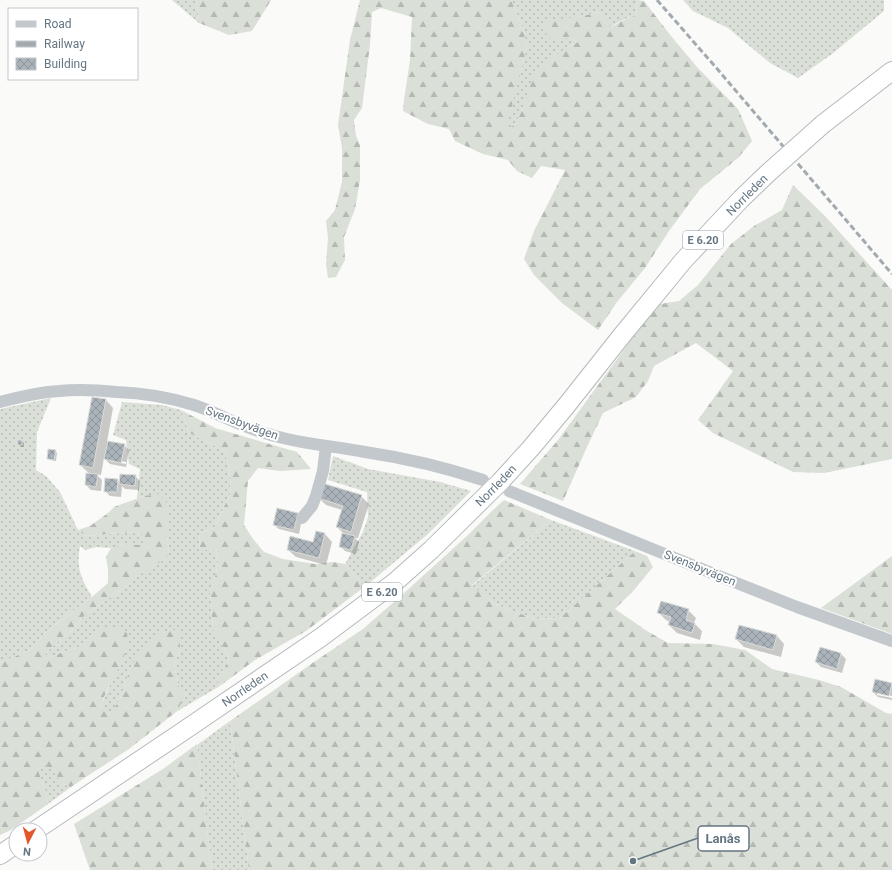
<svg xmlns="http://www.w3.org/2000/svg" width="892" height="870" font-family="Roboto,sans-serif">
<defs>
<pattern id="grass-dots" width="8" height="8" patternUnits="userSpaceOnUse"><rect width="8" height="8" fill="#dadfd7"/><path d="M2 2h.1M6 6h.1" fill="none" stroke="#b4b9b4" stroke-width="1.8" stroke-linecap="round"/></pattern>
<pattern id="forest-firs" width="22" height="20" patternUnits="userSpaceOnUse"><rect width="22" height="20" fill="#dadfd7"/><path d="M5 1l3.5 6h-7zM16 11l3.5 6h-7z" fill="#b4b9b4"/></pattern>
<pattern id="building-cross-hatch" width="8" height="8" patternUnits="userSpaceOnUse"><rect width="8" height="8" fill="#aab3b9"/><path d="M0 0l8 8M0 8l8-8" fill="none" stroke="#8e969c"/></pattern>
</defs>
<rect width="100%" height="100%" fill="#fafaf8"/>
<g fill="url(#grass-dots)">
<path d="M172 0H197L199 23Z"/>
<path d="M511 0H637L636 16 629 17 610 27 600 12 578 17 560 41 568 37 578 42 568 47 525 102 516 124 505 131 527 47 523 28Z"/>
<path d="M683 0H884V11L832 54 798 78 770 63 728 28 693 11Z"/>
<path d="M51 398 37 432 36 470 46 476 60 492 78 530 86 536 132 532 142 534 144 546 123 545 111 548 96 547 85 550 80 546C76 569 81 578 92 597L78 607 45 633 30 650 0 663V409Z"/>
<path d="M122 402 162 405 181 410 189 433 225 451 229 468 231 492 214 528 200 533 199 550 209 549 217 551 218 562 215 577 210 591 213 629 225 650 229 660 217 679 220 686 176 712 187 694 179 687 174 665 180 649 179 630 164 632 158 637 130 668 121 696 113 712 107 713 101 706C108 687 117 670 126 651L93 634 77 648 63 652 48 658 41 659 54 645 71 631 85 615 125 587 140 574 167 558 169 551 167 535V521L144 496 137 498 140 469 129 464 126 440 113 435Z"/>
<path d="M333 456 368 469 440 482 471 491 428 534 367 585 355 576 345 564 363 532 368 517 367 492 328 480Z"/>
<path d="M551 520 635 551 560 618 534 619 495 604 472 586Z"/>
<path d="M230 721 249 870H212L197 745Z"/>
<path d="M44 763 53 771 63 784 71 787 48 804 46 792 39 773Z"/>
</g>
<g fill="url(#forest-firs)">
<path d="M197 0H271L252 31 229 35 199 23Z"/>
<path d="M360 0H511L523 28 527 47 506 130 516 124 525 102 533 75 545 62 568 47 578 42 568 37C566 38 562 41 559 41 549 42 546 35 544 27L551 20 578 17 600 12 611 27 630 17 636 16 637 0 644 1 671 36 697 67 738 109 752 141 738 158 700 189 669 231 645 268 617 302 598 330 562 303 534 275 524 259 534 231 565 170 541 166 532 178 517 171 508 160 483 154 455 141 449 129 428 124 403 111 404 100 410 60 412 17 381 8 372 12 370 45 362 108 354 120 356 136 360 145V180L355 209 344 237 345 260 336 277 328 278 326 264 328 238 326 221 335 210 342 182V148L338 125 350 40Z"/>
<path d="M793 185 825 216 892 290V459L824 473 793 472 713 433 698 420 733 371 696 343 654 366 648 381 636 397 603 413 587 447 563 501 520 484 558 440 633 337 660 304 679 301 698 285 731 244 754 226 782 210Z"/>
<path d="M181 410 215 428 297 452 311 469 280 471 258 468 248 481 244 525 253 539 264 552 283 559 315 564 333 562 345 564 355 576 367 585 306 631 255 660 220 686 217 679 229 660 225 650 213 629 210 591 215 577 218 562 217 551 209 549 199 551 200 533 214 528 231 492 229 468 225 451 189 433Z"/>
<path d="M159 494 167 503V535L169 551 167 558 140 574 125 587 85 615 71 631 54 645 41 659 48 658 63 652 77 648 93 634 104 628 115 627 127 633C130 653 116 672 108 688 105 694 103 700 101 706L108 713 113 711 121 696 130 668 141 650 164 632 180 629V649L174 665 179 687 187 694 176 712 129 749 86 777 71 787 63 784 53 771 44 764 39 773 46 792 48 804 11 830 0 835V663L30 650 45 633 78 607 92 597 108 583V570L106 557 111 548 123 545H143L142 534 132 532 86 536 78 530 90 526 108 513 114 507 144 496Z"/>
<path d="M504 500 551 520 472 585 495 604 534 619 560 618 635 551 647 556 653 567 634 590 615 609 647 631 668 643 713 644 745 650 772 669 819 680 841 687 886 713 892 714V870H249L230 721 314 662 363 629 403 594 468 535 493 510Z"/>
<path d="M892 556V634L821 608Z"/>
<path d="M197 744 212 870H90L74 824 163 769Z"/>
</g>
<g fill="#0003" fill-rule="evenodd">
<path d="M93 398 106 400 113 408 107 442 124 445 129 450 126 467 110 464 104 458 101 475 96 474 102 480 101 491 91 490 86 485 90 474 80 465ZM110 459 126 462V464L110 461Z"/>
<path d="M18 441H22L24 443V447H21L19 445Z"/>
<path d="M55 451 57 453 56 461 50 460 48 458Z"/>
<path d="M135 476 140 481 139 490 125 489 122 486 121 497 110 496 105 491 117 480 120 483Z"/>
<path d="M361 496 369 504 358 538H355L359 542 356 554 345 551 340 546 343 533 337 527 342 510 326 505 319 498Z"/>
<path d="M302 519 299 534 279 529 274 525Z"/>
<path d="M317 532 325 534 332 542 326 565 296 557 288 550 314 543Z"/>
<path d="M688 610 696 618 694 623 702 631 700 640 677 633 669 625 670 622 666 620 658 612Z"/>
<path d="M740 626 777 636 784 644 781 657 744 647 736 639Z"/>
<path d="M820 648 841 654 846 659 842 673 821 667 816 662Z"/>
<path d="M891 684 892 685V696L877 692V695L892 698V700L878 697 873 692Z"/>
</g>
<g fill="url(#building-cross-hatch)" stroke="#dcdcda">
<path d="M92 397 106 399 93 468 79 465Z"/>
<path d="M17 440H22V445H18Z"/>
<path d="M108 441 125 444 121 463 104 459Z"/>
<path d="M48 449 56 450 54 460 47 459Z"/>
<path d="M86 473 98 474 96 487 85 485Z"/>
<path d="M120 474 136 475 135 486 119 484Z"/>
<path d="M105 478 118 479 117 492H104Z"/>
<path d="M322 483 362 495 351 532 336 527 343 506 318 498Z"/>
<path d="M277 508 298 513 294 530 273 525Z"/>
<path d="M316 531 325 533 319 558 287 550 290 536 313 542Z"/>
<path d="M342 533 355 536 351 550 339 547Z"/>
<path d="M661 601 689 609 686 620 695 623 692 633 668 625 671 617 657 613Z"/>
<path d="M739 625 777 635 773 650 735 639Z"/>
<path d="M820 647 841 653 837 669 815 662Z"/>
<path d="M875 679 892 683 889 696 872 692Z"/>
</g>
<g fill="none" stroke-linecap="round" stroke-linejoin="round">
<g stroke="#b4b9bd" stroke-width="20">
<g id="highway">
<path d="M823 124 892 71"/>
<path id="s1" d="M36 830 182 732 320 638 395 582 431 550 500 482 531 448 566 406 623 334 665 283 683 261 741 199"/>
<path d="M0 855 16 844"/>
</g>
</g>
<g stroke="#c3c8cc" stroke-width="12">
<path d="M0 402C19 397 39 392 59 391 78 389 98 390 117 392 143 393 168 397 194 405 212 411 229 420 247 427 260 432 274 436 287 439 313 445 339 447 365 452 405 458 444 467 483 480"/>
<path d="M509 491 729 580 797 607 892 641"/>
<path d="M302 518 312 506 316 496 323 471 326 446"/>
</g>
<use href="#highway" stroke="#fff" stroke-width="18"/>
<path stroke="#a2aab0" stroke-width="3" stroke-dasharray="6 3" stroke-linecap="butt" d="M657 0 713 64 892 274"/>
<g stroke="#b4b9bd" stroke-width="20" stroke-linecap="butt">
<path id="highway-bridge" d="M741 199 768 173 823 124"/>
</g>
<use href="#highway-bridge" stroke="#fff" stroke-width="18"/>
</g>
<g text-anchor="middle" stroke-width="4" stroke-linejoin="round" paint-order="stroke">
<g fill="#fff" stroke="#939fa8" stroke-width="1">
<rect x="683" y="231" width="40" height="18" rx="3"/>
<rect x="362" y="583" width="40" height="18" rx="3"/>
</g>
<g font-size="11" font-weight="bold" fill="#657683">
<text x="703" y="244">E 6.20</text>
<text x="382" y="596">E 6.20</text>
</g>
<g font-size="12" fill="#657683" stroke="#fff">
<text transform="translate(747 195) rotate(-45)" y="4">Norrleden</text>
<text transform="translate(242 423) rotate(20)" y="4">Svensbyvägen</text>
<text dy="4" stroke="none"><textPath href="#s1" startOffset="576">Norrleden</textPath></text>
<text transform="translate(700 568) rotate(22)" y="4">Svensbyvägen</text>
<text dy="4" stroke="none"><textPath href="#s1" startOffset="252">Norrleden</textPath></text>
</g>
</g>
<path fill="none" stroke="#657683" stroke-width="1.5" d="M633 861L698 838"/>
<circle fill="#657683" stroke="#fff" stroke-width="1.5" cx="633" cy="861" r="4"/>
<rect fill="#fff" stroke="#657683" stroke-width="1.5" x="698" y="826" width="51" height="25" rx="4"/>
<g font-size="13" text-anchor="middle" font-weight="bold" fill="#657683">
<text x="723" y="843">Lanås</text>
</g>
<rect x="8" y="8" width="130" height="72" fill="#ffffff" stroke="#c1c8cd"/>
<rect x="16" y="21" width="20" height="6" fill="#c3c8cc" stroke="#c1c8cd"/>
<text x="44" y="28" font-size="12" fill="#657683">Road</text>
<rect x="16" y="41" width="20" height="6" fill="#a2aab0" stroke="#c1c8cd"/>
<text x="44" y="48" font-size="12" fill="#657683">Railway</text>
<rect x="16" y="58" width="20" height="12" fill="url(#building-cross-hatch)" stroke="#c1c8cd"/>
<text x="44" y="68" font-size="12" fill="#657683">Building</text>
<g transform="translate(28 842) rotate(186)"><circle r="19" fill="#ffffff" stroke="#c1c8cd"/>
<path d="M0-3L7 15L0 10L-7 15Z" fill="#e4572e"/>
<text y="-6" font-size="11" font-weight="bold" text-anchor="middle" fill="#657683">N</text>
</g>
</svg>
